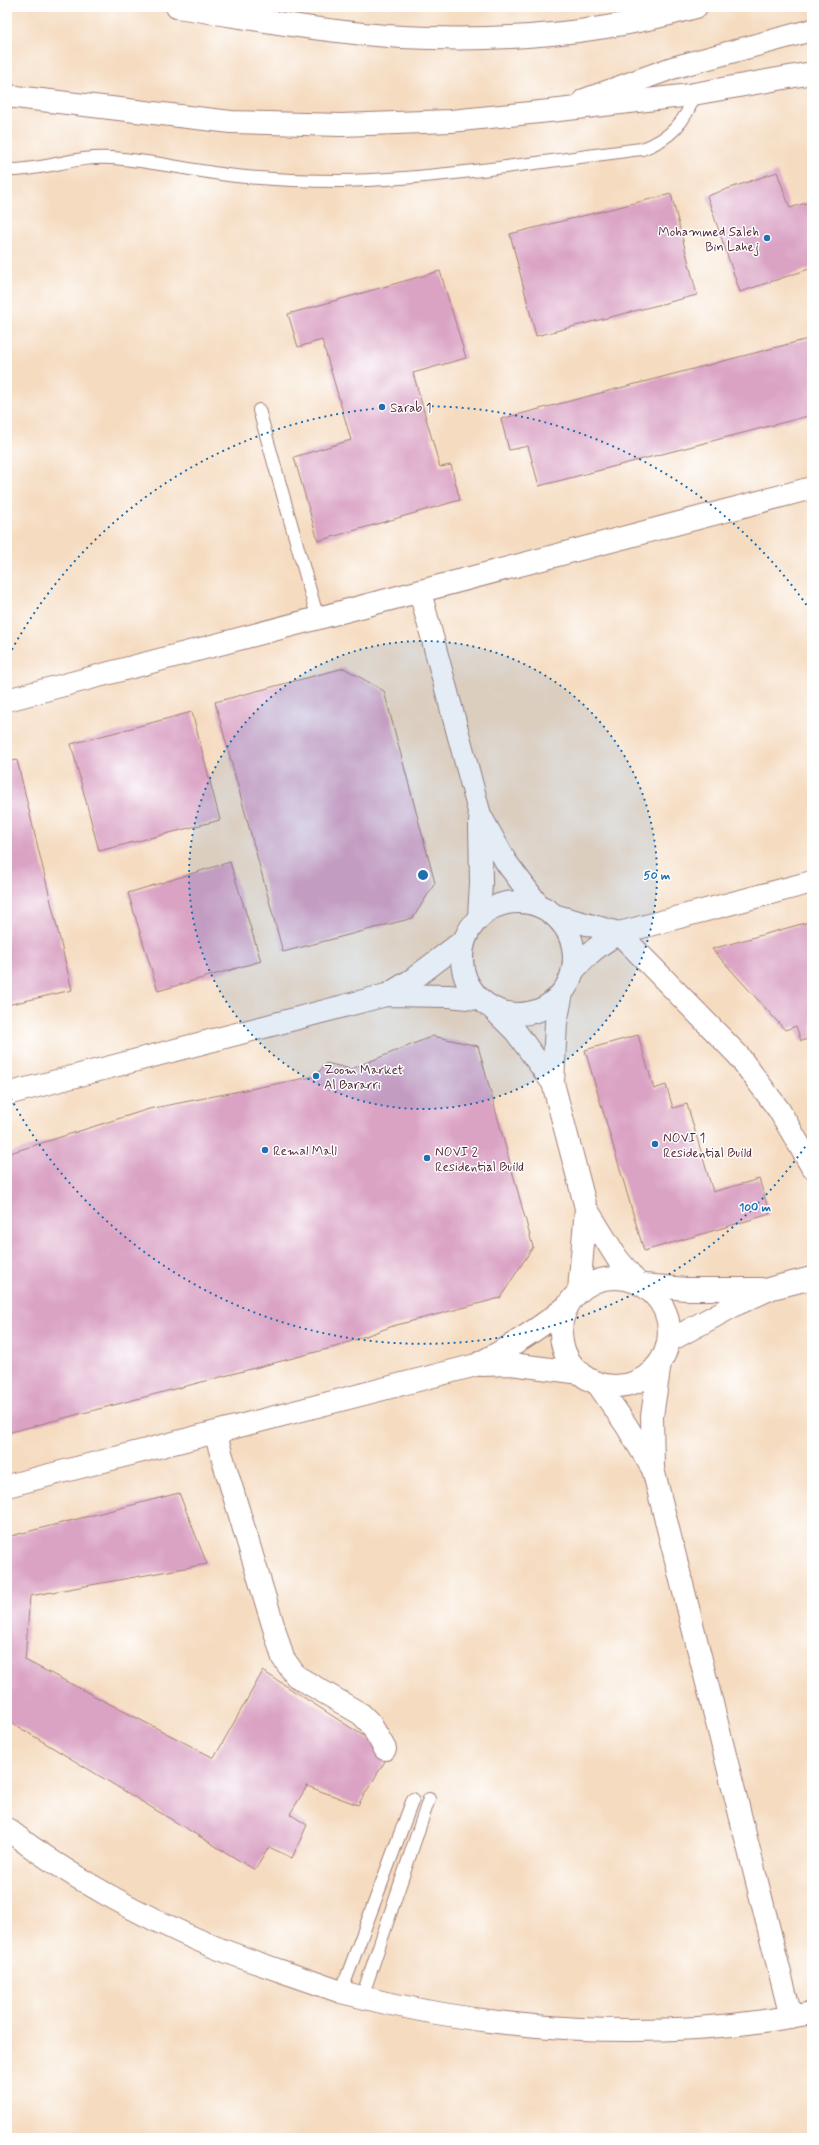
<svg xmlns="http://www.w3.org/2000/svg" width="819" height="2145" font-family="Mynerve,sans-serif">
<rect width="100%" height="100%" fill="#fff"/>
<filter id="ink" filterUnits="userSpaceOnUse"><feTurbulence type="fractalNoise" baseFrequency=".025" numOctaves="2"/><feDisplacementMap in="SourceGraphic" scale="8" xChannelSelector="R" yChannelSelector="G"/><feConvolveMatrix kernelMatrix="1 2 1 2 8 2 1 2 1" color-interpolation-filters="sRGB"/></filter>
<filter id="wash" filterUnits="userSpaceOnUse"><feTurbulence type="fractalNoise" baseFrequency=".012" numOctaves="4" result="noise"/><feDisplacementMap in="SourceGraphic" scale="16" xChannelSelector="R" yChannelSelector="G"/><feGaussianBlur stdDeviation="0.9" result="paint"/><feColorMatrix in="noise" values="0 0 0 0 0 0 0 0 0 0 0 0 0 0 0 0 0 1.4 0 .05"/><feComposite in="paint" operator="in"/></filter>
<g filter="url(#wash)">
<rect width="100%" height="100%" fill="#f5dcc1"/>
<g id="blocks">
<g fill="#daa3c4">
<path d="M777 172 790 208 812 201V268L740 292 707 196Z"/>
<path d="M671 194 697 295 536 336 510 234Z"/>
<path d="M440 271 466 358 413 373 440 467 451 465 460 500 318 541 294 457 351 440 322 340 298 347 288 314Z"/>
<path d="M812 338V415L539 486 528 446 509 450 501 419Z"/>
<path d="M344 668 384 691 435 883 413 918 283 952 215 702Z"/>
<path d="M192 712 220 820 99 851 71 744Z"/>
<path d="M17 760 72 990 7 1005V762Z"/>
<path d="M230 862 261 961 158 991 128 893Z"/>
<path d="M812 921V1038L801 1041 796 1026 785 1030 712 949Z"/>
<path d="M638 1035 654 1089 666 1085 673 1108 687 1104 713 1192 759 1179 770 1214 644 1251 585 1050Z"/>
<path d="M433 1036 478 1046 533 1247 500 1298 393 1326 335 1347 7 1433V1154L149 1109 316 1076 326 1063 351 1069Z"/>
<path d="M179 1493 207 1564 30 1596 25 1660 214 1758 263 1671 390 1753 358 1805 307 1786 290 1814 307 1825 292 1858 269 1847 255 1870 7 1720V1537Z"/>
</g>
</g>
</g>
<g filter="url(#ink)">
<use href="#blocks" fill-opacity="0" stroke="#a07e76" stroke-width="1"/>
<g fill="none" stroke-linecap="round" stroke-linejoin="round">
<g stroke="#a07e76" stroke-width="14">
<g id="service">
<path d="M7 170C43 171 76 155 112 158 153 161 195 171 236 176 271 180 307 181 342 181 441 179 543 161 642 149 670 139 686 122 695 93"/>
<path d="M259 410 318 619"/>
<path d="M341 1992 413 1799"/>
<path d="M362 1997 429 1799"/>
</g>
</g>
<g stroke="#a07e76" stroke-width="24">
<g id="minor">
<path d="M420 592 480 815 506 862 539 906"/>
<path d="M7 700 812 488"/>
<circle cx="518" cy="958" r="56"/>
<path d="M557 916 619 933 738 1055 779 1110 812 1167"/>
<path d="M479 917 481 883 480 822"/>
<path d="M573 971C587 954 600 944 619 933L812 882"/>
<path d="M562 993 556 1023 553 1083 586 1208 617 1258 635 1280"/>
<path d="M387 995 413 979 463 941"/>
<path d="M494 1010 516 1032 553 1083"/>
<path d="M7 1094 386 995 448 996 479 999"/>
<circle cx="615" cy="1332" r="54"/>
<path d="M644 1285 686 1289H761"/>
<path d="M579 1291 586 1208"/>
<path d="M669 1341 737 1304 772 1288 812 1278"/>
<path d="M660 1363 652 1416 653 1469 791 2017"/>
<path d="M482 1365 511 1364 581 1373"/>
<path d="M597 1383 626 1425 651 1466"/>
<path d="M215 1433 283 1658 296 1676 361 1714 370 1723 385 1749"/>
<path d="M7 1486 476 1365C509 1348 537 1330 566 1307"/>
<path d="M7 1829C66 1875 143 1917 212 1946 254 1963 298 1976 341 1992 492 2032 658 2043 812 2013"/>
</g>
</g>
<g stroke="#a07e76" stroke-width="24">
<g id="tertiary">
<path d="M177 7C251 18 327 33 402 37 500 42 602 34 696 7"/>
<path d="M7 96 231 122 341 125 451 121 559 110 682 96 812 73"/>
<path d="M584 100 672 68 812 30"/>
</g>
</g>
<use href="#service" stroke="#fff" stroke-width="12"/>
<use href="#minor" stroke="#fff" stroke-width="22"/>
<use href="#tertiary" stroke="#fff" stroke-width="22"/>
</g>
</g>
<circle cx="423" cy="875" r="234" fill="#1f6fb2" fill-opacity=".12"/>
<g fill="none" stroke="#1f6fb2" stroke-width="2" stroke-dasharray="2 4">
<circle cx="423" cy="875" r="234"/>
<path d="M812 1137A469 469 0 0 1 9 1095M9 655A469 469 0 0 1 812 613"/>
</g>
<g fill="#1f6fb2" stroke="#fff" stroke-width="1.5">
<circle cx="767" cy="238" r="4"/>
<circle cx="382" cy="407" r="4"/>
<circle cx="316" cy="1076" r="4"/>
<circle cx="655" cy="1144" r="4"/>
<circle cx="265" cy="1150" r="4"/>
<circle cx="427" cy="1158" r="4"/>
</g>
<g text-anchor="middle" stroke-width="3" stroke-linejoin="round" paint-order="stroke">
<g font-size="13" fill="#4a1f2b" stroke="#fff" text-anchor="start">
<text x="759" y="236" text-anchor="end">Mohammed Saleh<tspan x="759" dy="15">Bin Lahej</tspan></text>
<text x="390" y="412">Sarab 1</text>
<text x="324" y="1074">Zoom Market<tspan x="324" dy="15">Al Bararri</tspan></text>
<text x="663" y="1142">NOVI 1<tspan x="663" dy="15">Residential Build</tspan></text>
<text x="273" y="1155">Remal Mall</text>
<text x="435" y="1156">NOVI 2<tspan x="435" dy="15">Residential Build</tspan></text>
</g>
</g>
<circle cx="423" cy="875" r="6" fill="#1f6fb2" stroke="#fff" stroke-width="2"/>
<g font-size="12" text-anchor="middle" font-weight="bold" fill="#1f6fb2" stroke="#fff" stroke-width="3" stroke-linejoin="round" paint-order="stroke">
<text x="657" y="879">50 m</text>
<text x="755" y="1211">100 m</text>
</g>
<rect width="819" height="2145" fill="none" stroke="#fff" stroke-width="24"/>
</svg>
